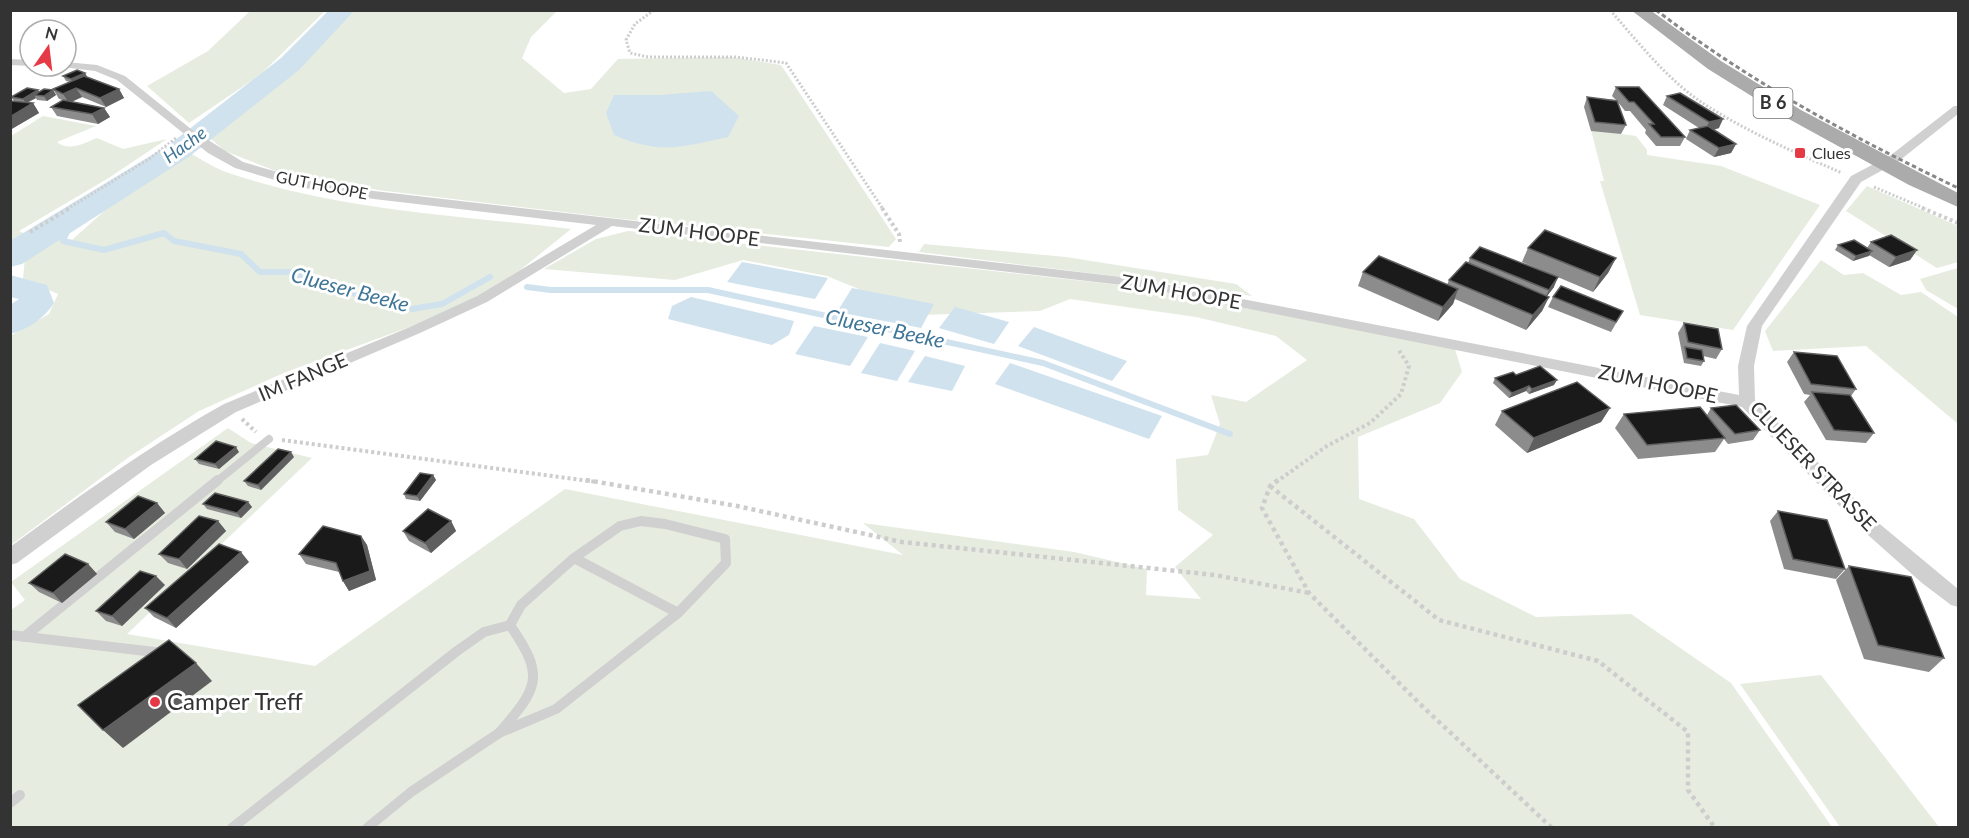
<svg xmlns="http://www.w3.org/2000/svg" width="1969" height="838" font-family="Lato,sans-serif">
<rect width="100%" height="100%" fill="#fff"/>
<g fill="#e6ecdf">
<path d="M250 11H325L261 74 189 123 147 86 208 51Z"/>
<path d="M349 11H557L531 37 522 58 564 93 591 89 618 59 731 57 781 65 896 239 889 247 614 218 378 190 278 172 225 151 210 138 225 121 310 53Z"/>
<path d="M43 116 96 126 57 142C68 152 85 143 97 138L123 149 167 139 107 179 19 231 30 236 11 251V136Z"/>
<path d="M1591 130 1636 136 1647 150V155L1721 166 1820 205 1733 330 1640 315 1600 181H1604Z"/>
<path d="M187 151C199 158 211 166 223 171 334 210 455 215 571 229L519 271 477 296 415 325 286 372 199 411 129 457 11 545 10 336 49 314 58 294 23 279 25 257 53 235 72 240 141 178Z"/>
<path d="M1867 186 1958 226V262L1937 268 1846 211Z"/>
<path d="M628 231 1138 287 1455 349 1462 372 1440 403 1358 437 1359 499 1414 519 1460 579 1536 617 1631 614 1731 683 1832 827 11 828V610L25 600 11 582 228 428 251 443 312 458 127 634 315 666 565 489 903 555 863 523 1074 552 1147 569 1146 595 1201 599 1175 567 1213 535 1178 510 1176 459 1208 455 1220 424 1211 395 1246 402 1307 360 1276 336 1196 317 1070 299 1040 311 922 315 827 276 743 260 675 280 544 269 596 239Z"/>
<path d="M924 244 1066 257 1236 284 1252 296 1139 279 919 252Z"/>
<path d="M1821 260 1844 275 1863 273 1901 295 1921 292 1958 317V424L1866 346 1773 351 1765 331Z"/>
<path d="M1958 268V309L1926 290 1920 279Z"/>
<path d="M1821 675 1939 827H1840L1740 684Z"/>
</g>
<g fill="#cfe2ee">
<path d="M711 91 739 116 728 137C680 147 661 155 614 135L606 113 614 95H660Z"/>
<path d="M742 262 828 278 815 299 727 282Z"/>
<path d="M852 288 934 304 921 328 837 312Z"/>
<path d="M691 297 794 321 789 335 772 345 668 319 672 306Z"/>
<path d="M955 307 1009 322 994 344 939 328Z"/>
<path d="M814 326 868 337 850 366 795 354Z"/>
<path d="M1034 327 1127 361 1112 381 1018 346Z"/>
<path d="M880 343 915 351 897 381 861 373Z"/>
<path d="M925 356 965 366 952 391 908 382Z"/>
<path d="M1010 363 1162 416 1149 439 995 384Z"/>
</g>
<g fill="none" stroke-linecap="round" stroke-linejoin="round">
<g stroke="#cfe2ee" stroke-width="6">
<path d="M67 219 71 222 63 241 104 250 164 233 174 241 241 254 260 272H294L305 280 328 281 338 289 412 309 442 304 490 277"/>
<path d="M527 287 551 290H708L1043 363 1230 434"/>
</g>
<g fill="#cfe2ee" fill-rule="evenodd">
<path d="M329 10H355L299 70 190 156 22 264 10 267V241L170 144 281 58Z"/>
<path d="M10 275 47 285 54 303C45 318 27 330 10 334V305L19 299 10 297Z"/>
</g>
<g stroke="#cdcdcd" stroke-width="3" stroke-dasharray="2 2" stroke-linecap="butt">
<path d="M654 10 635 24 626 40 630 53 648 57H736L786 63 883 209"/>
<path d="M1610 10C1638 42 1666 78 1701 102 1745 131 1794 152 1842 173"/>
<path d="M1874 187 1926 209"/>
<path d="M67 209 149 159 176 138"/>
</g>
<g stroke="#cdcdcd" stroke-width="4" stroke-dasharray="3 3" stroke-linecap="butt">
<path d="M882 208 899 234 900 242"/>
<path d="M1922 208 1958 223"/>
<path d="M30 232 70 208"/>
<path d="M242 419 256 432"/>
<path d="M282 440 597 482"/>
<path d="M1276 482 1327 446 1370 423 1401 394 1409 366 1398 349"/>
</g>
<g stroke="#cdcdcd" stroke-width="4.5" stroke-dasharray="4 4" stroke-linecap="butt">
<path d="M586 480 737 506 902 542 1215 575 1309 593"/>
<path d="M1278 480 1270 486 1262 508 1309 593 1421 705 1552 828"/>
<path d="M1270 486 1439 620 1598 661 1688 732V790L1715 828"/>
</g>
<path stroke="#d0d0d0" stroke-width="8" d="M216 482 269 439"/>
<g stroke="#d0d0d0" stroke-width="10">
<path d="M641 521 665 524 725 539 726 563 678 613 556 709 499 733C538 688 546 677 510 625L521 605 574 558 620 526Z"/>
<path d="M576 559 678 613"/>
<path d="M10 635 163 653"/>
<path d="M24 637 218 480"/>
<path d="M10 803 20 795"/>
<path d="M232 828 457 651 484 632 510 625"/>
<path d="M367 828 411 792 499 733"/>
</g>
<g fill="#d0d0d0" fill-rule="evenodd">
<path d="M10 59 30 60 31 66 10 65Z"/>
<path d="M66 62 97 65 125 76 191 129 243 162 305 180 374 191 1139 279 1739 395 1738 366 1747 326 1851 176 1891 155 1954 106H1958V114L1899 161 1861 182 1762 326 1754 366 1755 400 1881 525 1958 589V607L1951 605 1922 583 1868 535 1742 407 1139 287 612 226 487 302 420 333 236 412 151 465 17 563 10 565V547C79 496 149 446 224 404L410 327 477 296 596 225 374 199 298 187 235 168 208 153 117 80 95 71 62 67 66 66Z"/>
</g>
<path fill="#ababab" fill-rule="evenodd" d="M1631 10H1650L1721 61 1801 110 1958 193V207L1909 185 1787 118 1708 69Z"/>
<path stroke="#888" stroke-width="3" stroke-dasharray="4.5 3" stroke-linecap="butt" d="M1656 10C1750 82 1852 137 1958 188"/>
</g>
<g fill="#8c8c8c">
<path d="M63 76 87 77 119 89 124 98 106 107 82 97 71 102 104 108 110 117 98 124 57 116 51 107 63 100 59 99 53 89 70 82 66 81Z"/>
<path d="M1616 87 1685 137 1680 146H1656L1645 133 1646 130 1630 111H1625L1618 102 1626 125 1621 134 1591 131 1584 107 1587 97 1616 100 1612 96Z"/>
<path d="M53 90 56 95 47 101 37 100 36 98 27 103H33L39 113 10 130V101H14L11 97Z"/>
<path d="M1667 96 1719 128 1713 130 1736 144 1731 153 1714 157 1686 139 1690 130 1699 128 1663 105Z"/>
<path d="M1871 242 1917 250 1910 260 1889 267 1869 255 1853 261 1835 250 1838 245 1867 248Z"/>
<path d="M1528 248 1616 258 1608 273 1593 292 1522 262Z"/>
<path d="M1470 258 1554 287 1547 296 1549 297 1542 311 1526 330 1455 299 1453 304 1438 321 1358 286 1363 272 1447 285 1449 280 1468 263Z"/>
<path d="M1553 297 1623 311 1611 332 1548 307Z"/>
<path d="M1684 323 1722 349 1716 359 1703 356 1704 361 1701 366 1684 363 1678 333Z"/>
<path d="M1794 352 1856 389 1851 396 1874 433 1866 443 1826 440 1804 402 1810 395 1804 394 1787 362Z"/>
<path d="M1516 375 1554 385 1529 394 1526 391 1509 398 1493 383 1495 378Z"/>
<path d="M1610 408 1601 422 1527 453 1495 425 1502 411Z"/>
<path d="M1711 408 1760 430 1753 440 1728 444 1724 439 1715 452 1638 459 1615 428 1624 414 1707 415Z"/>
<path d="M239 452 219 469 199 464 195 459Z"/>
<path d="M294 457 261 490 248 486 244 481Z"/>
<path d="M433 475 436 480 420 501 406 499 404 494Z"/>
<path d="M248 502 252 507 241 518 207 509 203 504Z"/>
<path d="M157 503 165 513 134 539 115 532 106 522Z"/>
<path d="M1778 511 1845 569 1836 579 1784 569 1770 521Z"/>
<path d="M218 521 226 531 187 569 168 563 159 554Z"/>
<path d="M451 521 456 531 431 553 409 541 403 531Z"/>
<path d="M361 536 367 545 376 580 349 591 343 581 339 572 306 564 299 554Z"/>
<path d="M249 562 176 628 154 617 145 608Z"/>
<path d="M88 564 97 574 62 603 39 592 29 583Z"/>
<path d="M1849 566 1944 658 1929 672 1864 659 1836 580Z"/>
<path d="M165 585 122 626 106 621 96 611Z"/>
</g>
<g fill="#5f5f5f">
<path d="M85 73 88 78 74 84 71 79Z"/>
<path d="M76 88 82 97 69 103 63 94Z"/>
<path d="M119 89 124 98 106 107 100 98Z"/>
<path d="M38 90 41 94 34 95 36 98 26 103 23 99Z"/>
<path d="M53 90 56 95 47 101 44 96Z"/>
<path d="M33 103 39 113 10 130V117Z"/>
<path d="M104 108 110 117 98 124 92 114Z"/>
<path d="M1723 119 1719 128 1705 132 1709 122Z"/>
<path d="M1736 144 1731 153 1714 157 1719 148Z"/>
<path d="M1917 250 1910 260 1889 267 1896 257Z"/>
<path d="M1872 251 1869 256 1853 261 1856 256Z"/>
<path d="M1616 258 1608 273 1593 292 1600 277Z"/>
<path d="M1558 277 1554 287 1544 300 1549 290Z"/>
<path d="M1458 289 1453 304 1438 321 1443 307Z"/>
<path d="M1549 297 1542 311 1526 330 1533 315Z"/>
<path d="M1557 380 1554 385 1529 394 1532 389Z"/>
<path d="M1529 386 1526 391 1509 398 1512 393Z"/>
<path d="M1610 408 1601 422 1527 453 1534 438Z"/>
<path d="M236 447 239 452 219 469 215 464Z"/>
<path d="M291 452 294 457 261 490 258 485Z"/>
<path d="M433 475 436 480 420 501 417 496Z"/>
<path d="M248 502 252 507 241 518 237 513Z"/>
<path d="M157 503 165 513 134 539 125 529Z"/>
<path d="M218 521 226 531 187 569 179 559Z"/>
<path d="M451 521 456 531 431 553 425 543Z"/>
<path d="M361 536 367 545 376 580 349 591 343 581Z"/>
<path d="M241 552 249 562 176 628 167 618Z"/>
<path d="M88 564 97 574 62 603 53 593Z"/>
<path d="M156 576 165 585 122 626 112 616Z"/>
<path d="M196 663 212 681 123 748 103 730Z"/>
</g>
<g fill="#1a1a1a" stroke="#5f5f5f" stroke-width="1.5">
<path d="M77 70 85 73 71 79 63 76Z"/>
<path d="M84 76 119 89 100 98 76 88 63 94 53 89Z"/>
<path d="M1616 87H1639L1685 137H1661L1649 124H1654L1634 102H1629Z"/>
<path d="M27 88 38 90 23 99 11 97Z"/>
<path d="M44 89 53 90 44 96 34 95Z"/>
<path d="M1680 93 1723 119 1709 122 1667 96Z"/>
<path d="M1587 97 1617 101 1626 125 1595 122Z"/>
<path d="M63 100 104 108 92 114 51 107Z"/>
<path d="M10 101H11L33 103 10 117Z"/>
<path d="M1708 126 1736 144 1719 148 1690 130Z"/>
<path d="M1545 230 1616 258 1600 277 1528 248Z"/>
<path d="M1891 235 1917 250 1896 257 1871 242Z"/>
<path d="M1854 240 1872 251 1856 256 1838 245Z"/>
<path d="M1480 247 1558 277 1549 290 1470 258Z"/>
<path d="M1379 256 1458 289 1443 307 1363 272Z"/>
<path d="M1466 262 1549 297 1533 315 1449 280Z"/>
<path d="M1561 286 1623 311 1616 322 1553 297Z"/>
<path d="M1684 323 1718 329 1722 349 1688 342Z"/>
<path d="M1685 347 1702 350 1704 361 1687 358Z"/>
<path d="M1794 352 1837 356 1856 389 1811 384Z"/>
<path d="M1540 366 1557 380 1532 389 1529 386 1512 393 1495 378 1513 372 1516 375Z"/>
<path d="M1577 382 1610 408 1534 438 1502 411Z"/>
<path d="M1812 392 1850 395 1874 433 1834 430Z"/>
<path d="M1736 405 1760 430 1735 434 1711 408Z"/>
<path d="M1700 407 1725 438 1647 445 1624 414Z"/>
<path d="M216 441 236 447 215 464 195 459Z"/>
<path d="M278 449 291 452 258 485 244 481Z"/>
<path d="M420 473 433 475 417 496 404 494Z"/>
<path d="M215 493 248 502 237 513 203 504Z"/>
<path d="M138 496 157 503 125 529 106 522Z"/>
<path d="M428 509 451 521 425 543 403 531Z"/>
<path d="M1778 511 1827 520 1845 569 1793 559Z"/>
<path d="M199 516 218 521 179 559 159 554Z"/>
<path d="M323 526 361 536 370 571 343 581 336 563 299 554Z"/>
<path d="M219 544 241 552 167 618 145 608Z"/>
<path d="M65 554 88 564 53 593 29 583Z"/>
<path d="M1849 566 1911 577 1944 658 1878 645Z"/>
<path d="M140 571 156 576 112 616 96 611Z"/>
<path d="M169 640 196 663 103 730 78 705Z"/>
</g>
<g fill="#e63946" stroke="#fff" stroke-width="2">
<rect x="1794" y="147" width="12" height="12" rx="3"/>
<circle cx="155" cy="702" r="6"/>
</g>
<g text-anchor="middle" stroke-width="6" stroke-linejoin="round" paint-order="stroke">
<g font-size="16" fill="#333" stroke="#fff" text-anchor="start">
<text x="1812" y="159">Clues</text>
</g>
<g font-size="16" fill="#333" stroke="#fff">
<text transform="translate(322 185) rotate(11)" y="6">GUT HOOPE</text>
</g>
<rect fill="#fff" stroke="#707070" stroke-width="1.5" x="1753.5" y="88" width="39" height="30" rx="4.5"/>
<g font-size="18" font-weight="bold" fill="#333">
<text x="1773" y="109">B 6</text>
</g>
<g font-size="18" font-style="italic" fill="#3f7597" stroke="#fff">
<text transform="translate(185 145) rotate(-36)" y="6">Hache</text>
</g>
<g font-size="20" fill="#333" stroke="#fff">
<text transform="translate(699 232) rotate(7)" y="7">ZUM HOOPE</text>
<text transform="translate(1181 292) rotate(10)" y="7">ZUM HOOPE</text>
<text transform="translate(303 377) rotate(-23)" y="7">IM FANGE</text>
<text transform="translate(1658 384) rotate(12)" y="7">ZUM HOOPE</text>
<text transform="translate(1813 466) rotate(46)" y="7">CLUESER STRASSE</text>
</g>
<g font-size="21" font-style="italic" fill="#3f7597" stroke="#fff">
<text transform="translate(350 290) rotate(15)" y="7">Clueser Beeke</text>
<text transform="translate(885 329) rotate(12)" y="7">Clueser Beeke</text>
</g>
<g font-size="24" fill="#333" stroke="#fff" text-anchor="start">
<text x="167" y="710">Camper Treff</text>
</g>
</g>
<rect width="1969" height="838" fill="none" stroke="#333333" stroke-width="24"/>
<g transform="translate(48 48) rotate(14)"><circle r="28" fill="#ffffff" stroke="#adadad" stroke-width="1.5"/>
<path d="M0-4.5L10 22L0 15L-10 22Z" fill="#e63946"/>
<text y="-9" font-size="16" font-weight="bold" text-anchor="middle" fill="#333333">N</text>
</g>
</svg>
